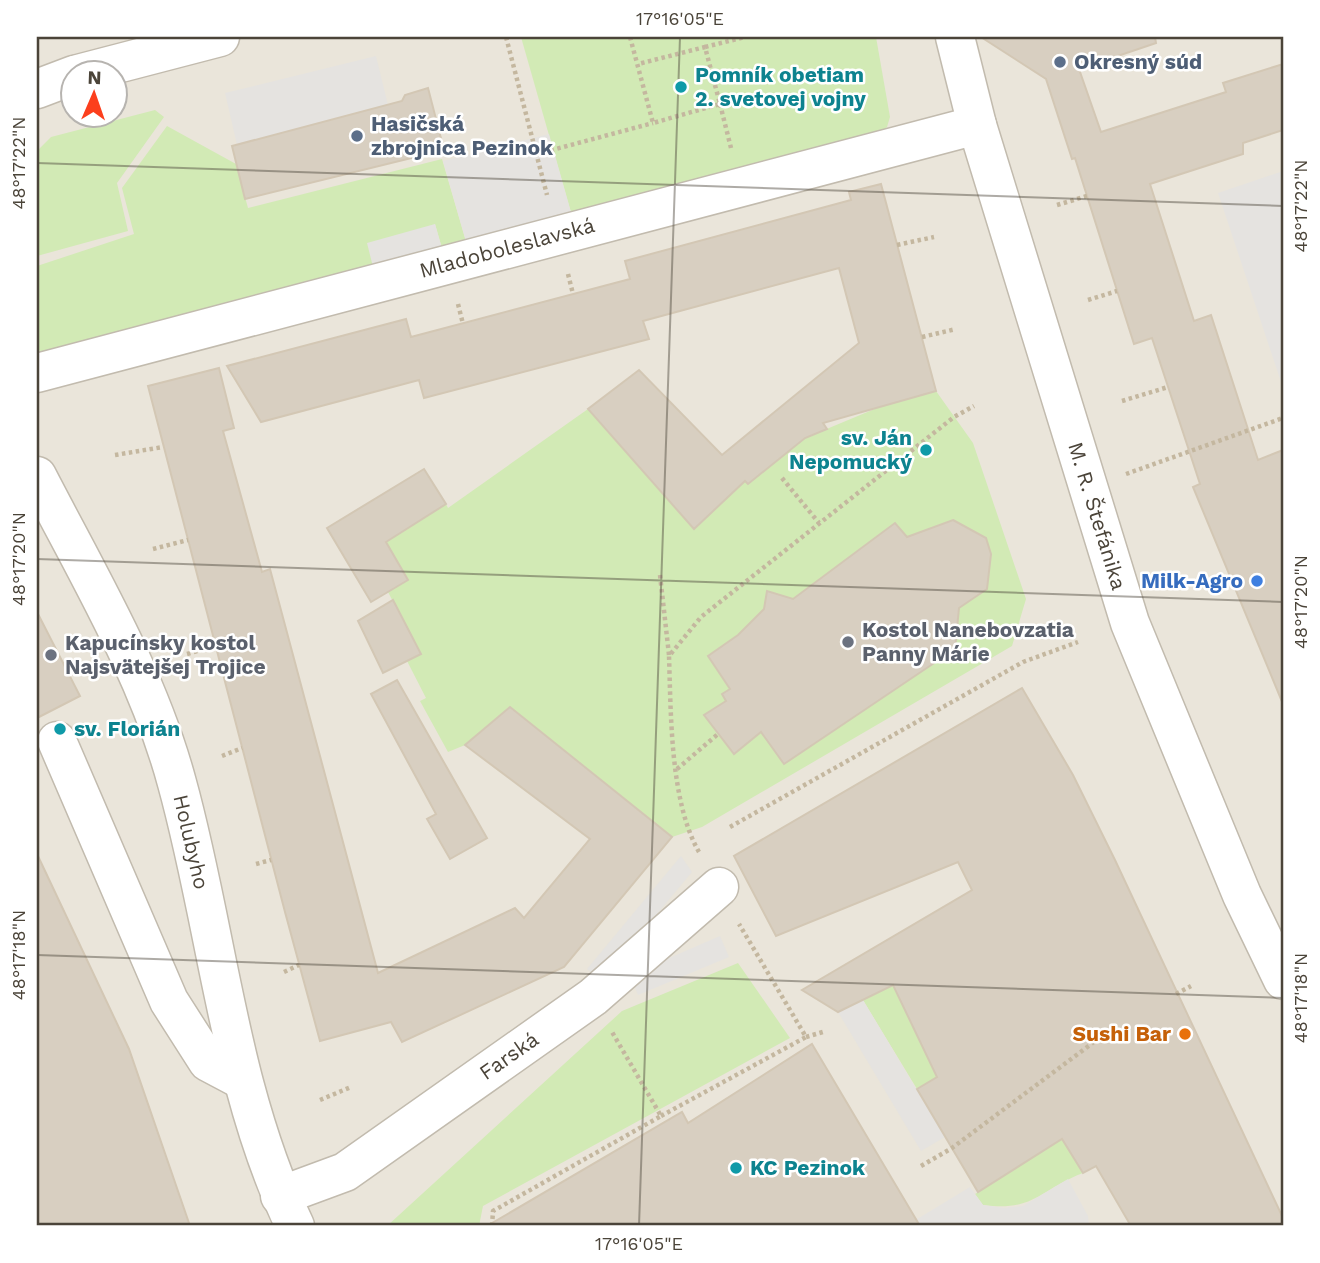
<svg xmlns="http://www.w3.org/2000/svg" width="1320" height="1263" font-family="'Work Sans',sans-serif">
<rect width="100%" height="100%" fill="#f6f3ec"/>
<path fill="#eae5da" fill-rule="evenodd" d="M37 37H1283V1226H37ZM74 74H116V116H74Z"/>
<g fill="#d2eab5">
<path d="M521 37H876L890 117 887 127 876 136 574 223Z"/>
<path d="M155 110 164 117 117 183 128 231 37 256V151L51 137Z"/>
<path d="M167 126 236 164 248 208 442 159 467 245 443 252 435 224 374 271 45 361 37 346V266L134 234 122 188Z"/>
<path d="M936 391 973 443 1026 599 1012 646 702 827 672 837 510 707 465 745 448 752 420 701 426 698 407 661 420 653 388 592 408 579 386 542 446 504 448 508 588 409 694 529 745 481 748 484 805 438 877 408Z"/>
<path d="M738 963 790 1038 483 1206 479 1226H387L622 1011Z"/>
<path d="M893 985 937 1077 917 1089 863 1000Z"/>
<path d="M1062 1139 1083 1173C1039 1190 1034 1212 983 1205L975 1194Z"/>
</g>
<g fill="#e5e3e0">
<path d="M376 56 388 105 237 145 225 93Z"/>
<path d="M549 134 574 223 469 252 443 161Z"/>
<path d="M1283 171V388L1218 193Z"/>
<path d="M435 224 443 252 374 271 367 243Z"/>
<path d="M681 856 692 872 601 981 587 969Z"/>
<path d="M720 936 729 957 638 995 630 975Z"/>
<path d="M863 1000 945 1137 921 1151 838 1012Z"/>
<path d="M1068 1179 1088 1216 1089 1226 909 1224 970 1187 983 1205 1004 1208 1023 1206Z"/>
</g>
<g fill="#d8cfc1" stroke="#d3c7b4" stroke-width="2">
<path d="M981 37H1155L1156 43 1079 69 1101 132 1226 92 1223 83 1283 64V130L1243 143V154L1150 184 1194 321 1211 315 1258 460 1283 450V704L1193 487 1200 484 1152 338 1134 344 1075 158 1072 159 1046 79Z"/>
<path d="M428 88 444 150 245 199 232 146 402 101 405 95Z"/>
<path d="M881 184 936 391 823 423 827 429 805 438 748 484 745 481 694 529 588 409 639 370 722 455 859 343 839 268 643 321 649 339 424 398 419 380 261 422 227 366 406 319 411 337 630 279 625 261 851 200 849 192Z"/>
<path d="M219 368 234 428 223 431 262 572 270 569 378 973 515 908 524 918 590 839 465 745 510 707 672 837 564 967 402 1042 391 1022 320 1041 285 912 148 386Z"/>
<path d="M424 469 446 504 386 542 408 580 371 602 327 528Z"/>
<path d="M953 520 986 538 991 554 987 589 959 608 955 649 784 764 761 732 734 754 704 715 726 701 722 694 730 689 708 656 738 635 764 609 767 591 793 599 895 523 907 537Z"/>
<path d="M393 600 421 654 383 673 358 621Z"/>
<path d="M37 612 80 696 37 718Z"/>
<path d="M397 680 487 838 450 859 427 819 436 814 371 694Z"/>
<path d="M1022 688 1073 775 1115 860 1283 1218V1226H1131L1096 1166 1083 1173 1062 1139 978 1192 917 1089 937 1077 893 985 838 1012 802 990 972 890 958 862 776 936 734 856Z"/>
<path d="M37 854 129 1049 190 1226H37Z"/>
<path d="M812 1044 920 1226H487L682 1112 688 1123Z"/>
</g>
<g fill="none" stroke-linecap="round" stroke-linejoin="round">
<g stroke="#c2bbae" stroke-width="41">
<g id="street">
<path d="M955 37 977 125 1130 623 1242 895 1283 980"/>
<path d="M78 74 220 37"/>
<path d="M37 89 74 75"/>
<path d="M37 373 977 125"/>
<path d="M37 476C88 575 148 675 177 783 218 931 228 1086 295 1226"/>
<path d="M57 741 169 1001 208 1062 242 1080"/>
<path d="M280 1196 345 1172 593 997 719 887"/>
</g>
</g>
<g stroke="#c4b79f" stroke-width="4.5" stroke-dasharray="3.5 3.5" stroke-linecap="butt">
<path d="M506 37 547 195"/>
<path d="M630 37 653 123 720 104 705 47 638 64"/>
<path d="M705 47 745 37"/>
<path d="M720 104 731 148"/>
<path d="M537 154 653 123"/>
<path d="M1057 205 1087 196"/>
<path d="M897 245 934 237"/>
<path d="M568 274 573 294"/>
<path d="M1088 300 1117 291"/>
<path d="M458 304 463 324"/>
<path d="M922 337 956 329"/>
<path d="M1122 401 1168 387"/>
<path d="M115 455 163 447"/>
<path d="M1126 474 1283 418"/>
<path d="M782 478 819 523"/>
<path d="M153 549 188 540"/>
<path d="M660 575 669 655"/>
<path d="M187 654 215 646"/>
<path d="M222 756 242 748"/>
<path d="M677 769 718 734"/>
<path d="M730 827 1023 662 1078 642"/>
<path d="M699 852C670 802 671 714 669 656L701 617 954 417 974 406"/>
<path d="M256 864 271 860"/>
<path d="M284 972 299 965"/>
<path d="M1176 994 1191 986"/>
<path d="M806 1037 826 1031"/>
<path d="M320 1100 351 1087"/>
<path d="M661 1116 806 1037 739 924"/>
<path d="M921 1166 952 1148 1102 1036"/>
<path d="M492 1226 493 1211 661 1116 612 1032"/>
</g>
<use href="#street" stroke="#fff" stroke-width="38"/>
</g>
<path fill="none" stroke="#4b4439" stroke-width="2" stroke-opacity="0.45" d="M37 163 1283 206M37 559 1283 602M37 955 1283 998M639 1226 680 37"/>
<g fill="#5c6f8a" stroke="#fff" stroke-width="2.5">
<circle cx="1060" cy="62" r="7"/>
<circle cx="357" cy="136" r="7"/>
</g>
<g fill="#0f9aa8" stroke="#fff" stroke-width="2.5">
<circle cx="681" cy="87" r="7"/>
<circle cx="926" cy="450" r="7"/>
<circle cx="60" cy="729" r="7"/>
<circle cx="736" cy="1168" r="7"/>
</g>
<circle fill="#3f7fe0" stroke="#fff" stroke-width="2.5" cx="1257" cy="581" r="7"/>
<g fill="#6b7280" stroke="#fff" stroke-width="2.5">
<circle cx="848" cy="642" r="7"/>
<circle cx="51" cy="655" r="7"/>
</g>
<circle fill="#e8710a" stroke="#fff" stroke-width="2.5" cx="1185" cy="1034" r="7"/>
<g text-anchor="middle" stroke-width="5" stroke-linejoin="round" paint-order="stroke">
<g font-size="21" font-weight="bold" fill="#4e5e75" stroke="#fff" text-anchor="start">
<text x="1074" y="69">Okresný súd</text>
<text x="371" y="131">Hasičská<tspan x="371" dy="24">zbrojnica Pezinok</tspan></text>
</g>
<g font-size="21" font-weight="bold" fill="#0d838f" stroke="#fff" text-anchor="start">
<text x="695" y="82">Pomník obetiam<tspan x="695" dy="24">2. svetovej vojny</tspan></text>
<text x="912" y="445" text-anchor="end">sv. Ján<tspan x="912" dy="24">Nepomucký</tspan></text>
<text x="74" y="736">sv. Florián</text>
<text x="750" y="1175">KC Pezinok</text>
</g>
<g font-size="21" fill="#4b4439" stroke="#fff">
<text transform="translate(507 248) rotate(-15)" y="7">Mladoboleslavská</text>
<text transform="translate(1097 516) rotate(73)" y="7">M. R. Štefánika</text>
<text transform="translate(191 842) rotate(77)" y="7">Holubyho</text>
<text transform="translate(509 1056) rotate(-35)" y="7">Farská</text>
</g>
<g font-size="21" font-weight="bold" fill="#366cbe" stroke="#fff" text-anchor="end">
<text x="1243" y="588">Milk-Agro</text>
</g>
<g font-size="21" font-weight="bold" fill="#5b616d" stroke="#fff" text-anchor="start">
<text x="862" y="637">Kostol Nanebovzatia<tspan x="862" dy="24">Panny Márie</tspan></text>
<text x="65" y="650">Kapucínsky kostol<tspan x="65" dy="24">Najsvätejšej Trojice</tspan></text>
</g>
<g font-size="21" font-weight="bold" fill="#c56008" stroke="#fff" text-anchor="end">
<text x="1171" y="1041">Sushi Bar</text>
</g>
</g>
<rect width="1320" height="1263" fill="none" stroke="#ffffff" stroke-width="77"/>
<g transform="translate(94 94) rotate(2)"><circle r="33" fill="#ffffff" stroke="#b7b4b0" stroke-width="2"/>
<path d="M0-5L12 26L0 18L-12 26Z" fill="#fc3f1d"/>
<text y="-10" font-size="19" font-weight="bold" text-anchor="middle" fill="#4b4439">N</text>
</g>
<rect x="38" y="38" width="1244" height="1186" fill="none" stroke="#4b4439" stroke-width="2.5"/>
<g font-size="18" text-anchor="middle" fill="#4b4439">
<text x="680" y="25">17°16'05"E</text>
<text transform="translate(19 163) rotate(-90)" y="6">48°17'22"N</text>
<text transform="translate(1301 206) rotate(-90)" y="6">48°17'22"N</text>
<text transform="translate(19 559) rotate(-90)" y="6">48°17'20"N</text>
<text transform="translate(1301 602) rotate(-90)" y="6">48°17'20"N</text>
<text transform="translate(19 955) rotate(-90)" y="6">48°17'18"N</text>
<text transform="translate(1301 998) rotate(-90)" y="6">48°17'18"N</text>
<text x="639" y="1250">17°16'05"E</text>
</g>
</svg>
